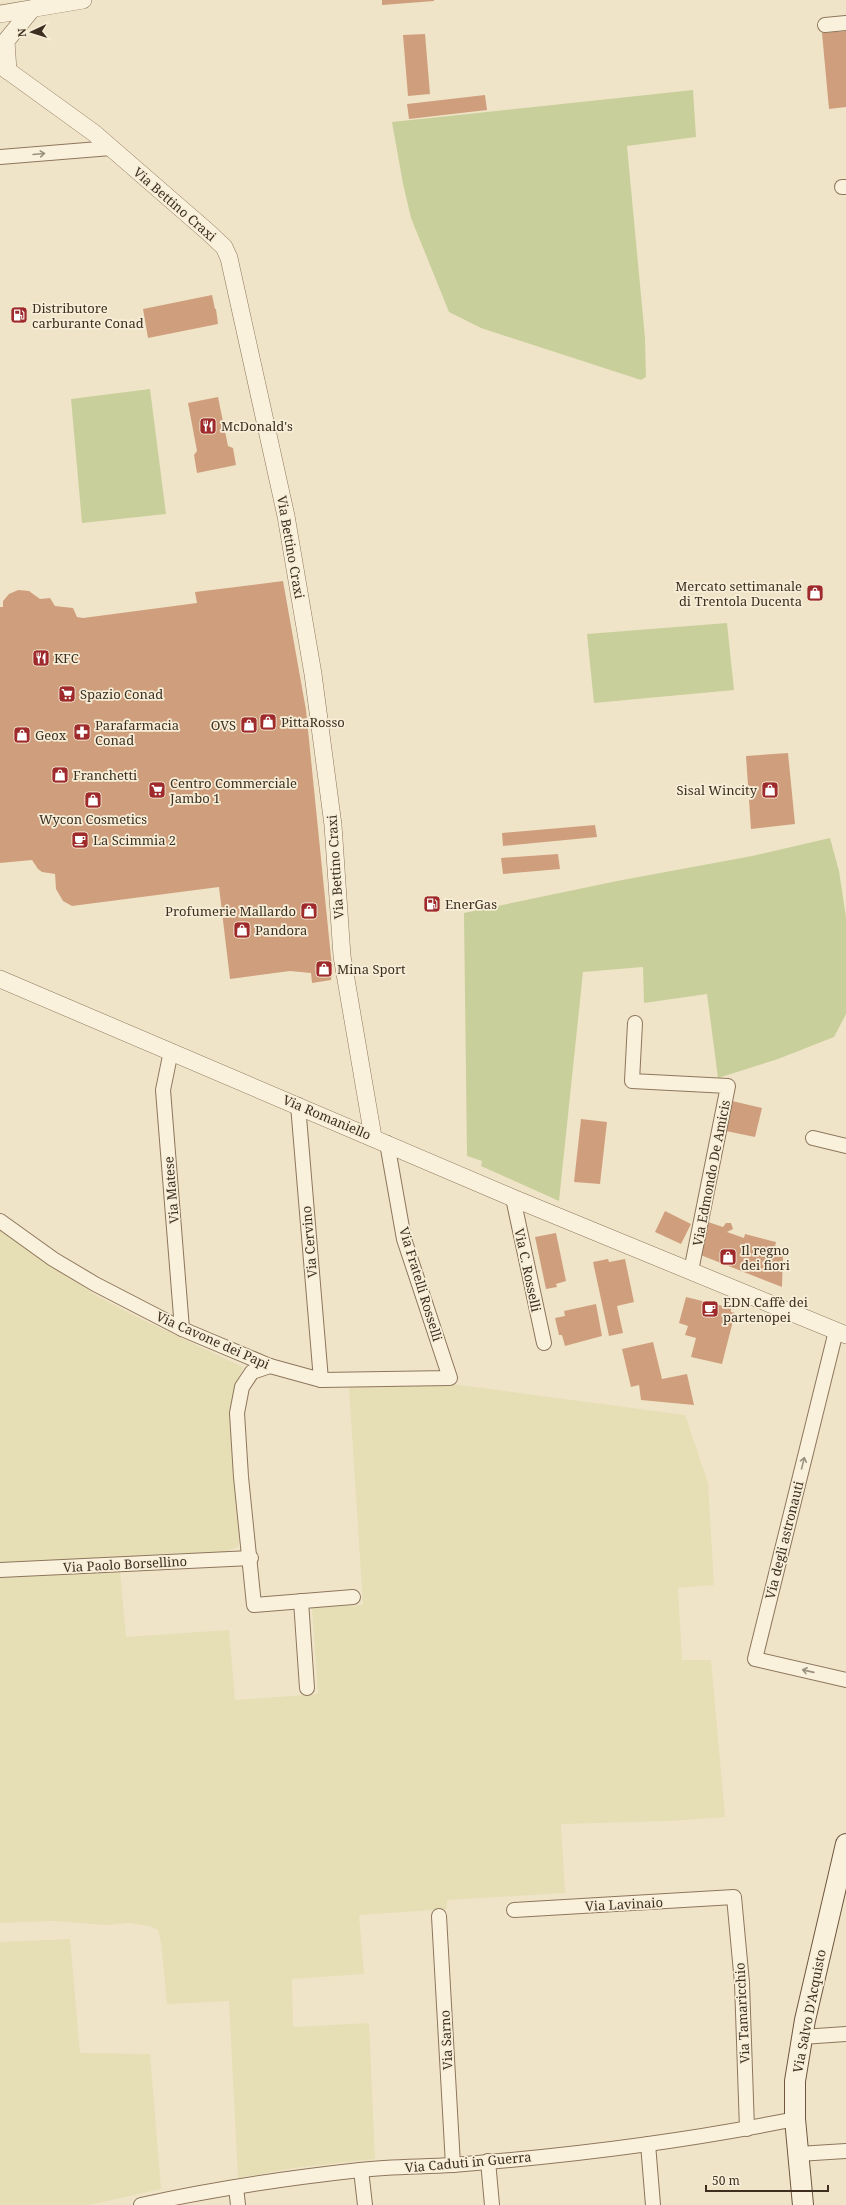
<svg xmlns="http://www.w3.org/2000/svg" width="846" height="2205" font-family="'Noto Serif',serif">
<rect width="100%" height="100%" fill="#f0e4c8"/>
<g fill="#e6deb5">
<path d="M0 1231 97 1296 143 1320 243 1367 236 1384 234 1400 241 1527 238 1547 221 1553H176L0 1566Z"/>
<path d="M445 1383 685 1415 708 1483 714 1585 678 1588 682 1660H711L725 1817 671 1821 561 1824 565 1893 447 1900V1909L359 1915 364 1974 292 1979 293 2027 369 2023 375 2159 294 2168 238 2178 229 2001 167 2004 161 1942 158 1930 149 1926 129 1923 108 1925 53 1921 0 1923V1576L120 1572 126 1637 229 1630 235 1700 318 1694 312 1608 363 1605 349 1387Z"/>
<path d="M70 1939 80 2053 150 2054 161 2189 89 2205H0V1942Z"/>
</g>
<g fill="#c9cf9b">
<path d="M693 90 696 137 627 146 645 338 646 377 641 380 481 328 449 312 411 218 403 184 392 122Z"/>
<path d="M150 389 166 514 82 523 71 399Z"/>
<path d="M727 623 734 690 594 703 587 634Z"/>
<path d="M830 838 839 871 846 917V1014L834 1037 778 1059 718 1078 707 994 644 1003 643 967 583 972 559 1201 481 1166 482 1161 467 1156 464 913 617 881 752 856Z"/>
</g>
<g fill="#cf9f7d">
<path d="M382 0H434V1L382 5Z"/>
<path d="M846 31V107L829 109 822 33Z"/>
<path d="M425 34 430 94 408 96 403 35Z"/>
<path d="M485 95 487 110 409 119 407 104Z"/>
<path d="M212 295 215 309H216L218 324 148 338 143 309Z"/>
<path d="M218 397 228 446 233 448 236 465 197 473 194 455 197 451 188 403Z"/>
<path d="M283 581 306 710 332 967 331 980 312 983 311 973 290 971 230 979 219 887 72 906 63 901 56 889 55 874 42 872 38 869 32 860 0 863V607H3V601L9 594 18 590 29 591 40 599 50 598 55 606 73 608 77 617 83 618 197 603 195 592Z"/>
<path d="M788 753 795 824 751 829 746 756Z"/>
<path d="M595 825 597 837 503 846 502 833Z"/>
<path d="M558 854 560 869 503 874 501 858Z"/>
<path d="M728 1100 762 1108 755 1137 721 1130Z"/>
<path d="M581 1119 607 1122 600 1184 574 1182Z"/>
<path d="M665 1211 691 1224 681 1244 655 1232Z"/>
<path d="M705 1221 723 1227 726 1223H731L733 1229 727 1232 744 1238 745 1234 776 1242 774 1251 783 1254 782 1287 698 1254Z"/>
<path d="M556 1233 566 1281 556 1284 557 1287 546 1289 535 1237Z"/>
<path d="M608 1259 609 1262 625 1259 634 1302 617 1306 623 1333 609 1336 593 1262Z"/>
<path d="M686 1297 731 1308V1312L735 1313 722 1364 691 1357 696 1338 685 1335 688 1326 679 1323Z"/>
<path d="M596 1304 602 1336 565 1346 562 1335H559L555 1318 565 1316 564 1311Z"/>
<path d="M653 1342 662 1379 687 1374 694 1405 641 1400 639 1385 631 1387 622 1349Z"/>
</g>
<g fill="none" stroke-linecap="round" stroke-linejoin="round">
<g stroke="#8d765c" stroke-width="16">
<g id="minor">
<path d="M825 25 846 23"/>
<path d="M0 157 111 148"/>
<path d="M842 187H846"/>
<path d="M635 1023 632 1081 728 1086 691 1271"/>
<path d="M171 1051 163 1090 182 1329"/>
<path d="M298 1105 321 1380"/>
<path d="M813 1138 846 1146"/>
<path d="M513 1198 544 1343"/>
<path d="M0 1221 53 1259 95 1284 182 1329 270 1366 321 1380 450 1378 404 1239 387 1143"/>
<path d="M836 1331 755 1659 846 1680"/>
<path d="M270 1366 252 1372 242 1387 237 1413 241 1477 254 1605 353 1597"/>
<path d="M0 1570 251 1558"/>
<path d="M301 1601 307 1688"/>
<path d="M514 1910 734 1897 742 1983 747 2129"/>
<path d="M439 1916 453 2165"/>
<path d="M802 2037 846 2034"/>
<path d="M648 2144 653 2205"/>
<path d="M798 2154 846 2151"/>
<path d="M488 2161 492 2205"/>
<path d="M361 2170 365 2205"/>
<path d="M236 2187 238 2205"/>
<path d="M141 2205C212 2189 287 2178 360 2170 391 2166 422 2167 453 2165 567 2156 682 2142 795 2119"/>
</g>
</g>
<g stroke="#8d765c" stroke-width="18">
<g id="tertiary">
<path d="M0 14 83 0"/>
<path d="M0 65 94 133 208 232 224 247 229 258 286 516 313 674 333 825 342 956 373 1137"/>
<path d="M8 71 6 41 32 9"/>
<path d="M0 979 513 1198 846 1335"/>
</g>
</g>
<g stroke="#6f573f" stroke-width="22">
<path id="secondary" d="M803 2205 795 2119V2081L805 2020 846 1844"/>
</g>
<use href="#minor" stroke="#faf1dc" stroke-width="14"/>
<use href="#tertiary" stroke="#faf1dc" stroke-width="17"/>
<use href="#secondary" stroke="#faf1dc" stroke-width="20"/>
</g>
<defs><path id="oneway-shaft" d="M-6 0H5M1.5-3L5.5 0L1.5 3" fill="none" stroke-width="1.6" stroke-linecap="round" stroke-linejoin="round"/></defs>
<g stroke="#9c907e">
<use href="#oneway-shaft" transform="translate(39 154) rotate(-5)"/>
<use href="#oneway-shaft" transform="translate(803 1463) rotate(-76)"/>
<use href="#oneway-shaft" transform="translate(808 1671) rotate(-167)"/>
</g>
<defs>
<g id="fuel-square" transform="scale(0.9)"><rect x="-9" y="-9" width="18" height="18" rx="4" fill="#9e2a2b" stroke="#f7eed8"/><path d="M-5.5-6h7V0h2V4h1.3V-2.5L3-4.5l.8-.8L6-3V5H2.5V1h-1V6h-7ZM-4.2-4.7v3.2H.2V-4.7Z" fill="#fff"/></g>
<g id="restaurant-square" transform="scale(0.9)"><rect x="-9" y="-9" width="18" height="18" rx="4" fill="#9e2a2b" stroke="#f7eed8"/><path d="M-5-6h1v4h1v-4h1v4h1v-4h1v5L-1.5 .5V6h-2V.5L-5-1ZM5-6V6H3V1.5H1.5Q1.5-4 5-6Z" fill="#fff"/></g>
<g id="shop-square" transform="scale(0.9)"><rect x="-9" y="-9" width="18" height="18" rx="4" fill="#9e2a2b" stroke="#f7eed8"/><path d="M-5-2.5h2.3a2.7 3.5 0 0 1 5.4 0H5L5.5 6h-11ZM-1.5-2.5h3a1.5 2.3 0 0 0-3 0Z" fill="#fff"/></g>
<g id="supermarket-square" transform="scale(0.9)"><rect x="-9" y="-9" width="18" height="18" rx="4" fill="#9e2a2b" stroke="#f7eed8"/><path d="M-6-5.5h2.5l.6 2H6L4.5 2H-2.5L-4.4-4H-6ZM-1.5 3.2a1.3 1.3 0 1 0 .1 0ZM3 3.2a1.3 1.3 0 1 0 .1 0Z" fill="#fff"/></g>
<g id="pharmacy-square" transform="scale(0.9)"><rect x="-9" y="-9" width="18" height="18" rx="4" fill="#9e2a2b" stroke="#f7eed8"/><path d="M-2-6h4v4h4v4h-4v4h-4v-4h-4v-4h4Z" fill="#fff"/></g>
<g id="cafe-square" transform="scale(0.9)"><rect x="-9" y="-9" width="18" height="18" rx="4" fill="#9e2a2b" stroke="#f7eed8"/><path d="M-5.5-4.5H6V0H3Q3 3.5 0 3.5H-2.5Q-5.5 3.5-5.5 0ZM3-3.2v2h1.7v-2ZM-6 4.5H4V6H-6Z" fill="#fff"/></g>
</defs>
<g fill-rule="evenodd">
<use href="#fuel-square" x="19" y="315"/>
<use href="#restaurant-square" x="208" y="426"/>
<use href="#shop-square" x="815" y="593"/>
<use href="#restaurant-square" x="41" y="658"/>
<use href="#supermarket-square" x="67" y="694"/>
<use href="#shop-square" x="268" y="722"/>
<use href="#shop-square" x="249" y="725"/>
<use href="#pharmacy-square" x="82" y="732"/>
<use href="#shop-square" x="22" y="735"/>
<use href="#shop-square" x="60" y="775"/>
<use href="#supermarket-square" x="157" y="790"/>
<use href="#shop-square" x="770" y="790"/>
<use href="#shop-square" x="93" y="800"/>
<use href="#cafe-square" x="80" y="840"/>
<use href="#fuel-square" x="432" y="904"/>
<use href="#shop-square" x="309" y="911"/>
<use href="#shop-square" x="242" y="930"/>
<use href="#shop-square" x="324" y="969"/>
<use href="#shop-square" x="728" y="1257"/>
<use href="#cafe-square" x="710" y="1309"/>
</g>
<g text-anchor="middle" stroke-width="3.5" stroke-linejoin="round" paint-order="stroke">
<g font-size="13" fill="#3d2e20" stroke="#f7eed8">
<text transform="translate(175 204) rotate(41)" y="5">Via Bettino Craxi</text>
<text transform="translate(291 547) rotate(80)" y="5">Via Bettino Craxi</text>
<text transform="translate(335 867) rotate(-94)" y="5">Via Bettino Craxi</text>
<text transform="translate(327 1117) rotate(23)" y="5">Via Romaniello</text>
<text transform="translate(711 1173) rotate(-79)" y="5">Via Edmondo De Amicis</text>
<text transform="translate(171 1190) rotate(-95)" y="5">Via Matese</text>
<text transform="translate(309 1242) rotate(-95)" y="5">Via Cervino</text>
<text transform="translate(528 1270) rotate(78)" y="5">Via C. Rosselli</text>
<text transform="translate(421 1284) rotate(73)" y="5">Via Fratelli Rosselli</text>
<text transform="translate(213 1340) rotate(24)" y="5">Via Cavone dei Papi</text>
<text transform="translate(784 1540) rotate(-76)" y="5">Via degli astronauti</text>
<text transform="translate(125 1564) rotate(-3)" y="5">Via Paolo Borsellino</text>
<text transform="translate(624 1904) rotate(-3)" y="5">Via Lavinaio</text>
<text transform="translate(809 2011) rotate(-79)" y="5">Via Salvo D'Acquisto</text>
<text transform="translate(742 2013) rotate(-93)" y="5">Via Tamaricchio</text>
<text transform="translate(446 2040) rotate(-93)" y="5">Via Sarno</text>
<text transform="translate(468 2162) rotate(-5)" y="5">Via Caduti in Guerra</text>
</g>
<g font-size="13" fill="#3d2e20" stroke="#f7eed8" text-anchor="start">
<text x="32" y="313">Distributore<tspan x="32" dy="15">carburante Conad</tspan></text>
<text x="221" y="431">McDonald's</text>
<text x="802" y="591" text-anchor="end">Mercato settimanale<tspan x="802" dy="15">di Trentola Ducenta</tspan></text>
<text x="54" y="663">KFC</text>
<text x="80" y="699">Spazio Conad</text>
<text x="281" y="727">PittaRosso</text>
<text x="95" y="730">Parafarmacia<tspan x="95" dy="15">Conad</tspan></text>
<text x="236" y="730" text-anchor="end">OVS</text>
<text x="35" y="740">Geox</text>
<text x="73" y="780">Franchetti</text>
<text x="170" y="788">Centro Commerciale<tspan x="170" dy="15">Jambo 1</tspan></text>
<text x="757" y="795" text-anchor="end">Sisal Wincity</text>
<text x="93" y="824" text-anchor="middle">Wycon Cosmetics</text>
<text x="93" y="845">La Scimmia 2</text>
<text x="445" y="909">EnerGas</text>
<text x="296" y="916" text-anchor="end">Profumerie Mallardo</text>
<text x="255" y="935">Pandora</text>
<text x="337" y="974">Mina Sport</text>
<text x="741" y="1255">Il regno<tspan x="741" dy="15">dei fiori</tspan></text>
<text x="723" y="1307">EDN Caffè dei<tspan x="723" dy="15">partenopei</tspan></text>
</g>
</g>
<g transform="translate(32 32) rotate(266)" stroke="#f7eed8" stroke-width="3" paint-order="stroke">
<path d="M0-3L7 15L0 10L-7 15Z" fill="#3d2e20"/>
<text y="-6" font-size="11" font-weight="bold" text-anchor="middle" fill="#3d2e20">N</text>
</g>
<path d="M706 2185v6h122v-6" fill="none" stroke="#3d2e20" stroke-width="2"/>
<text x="712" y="2185" font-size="12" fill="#3d2e20" stroke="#f7eed8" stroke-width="3" paint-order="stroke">50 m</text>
</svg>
